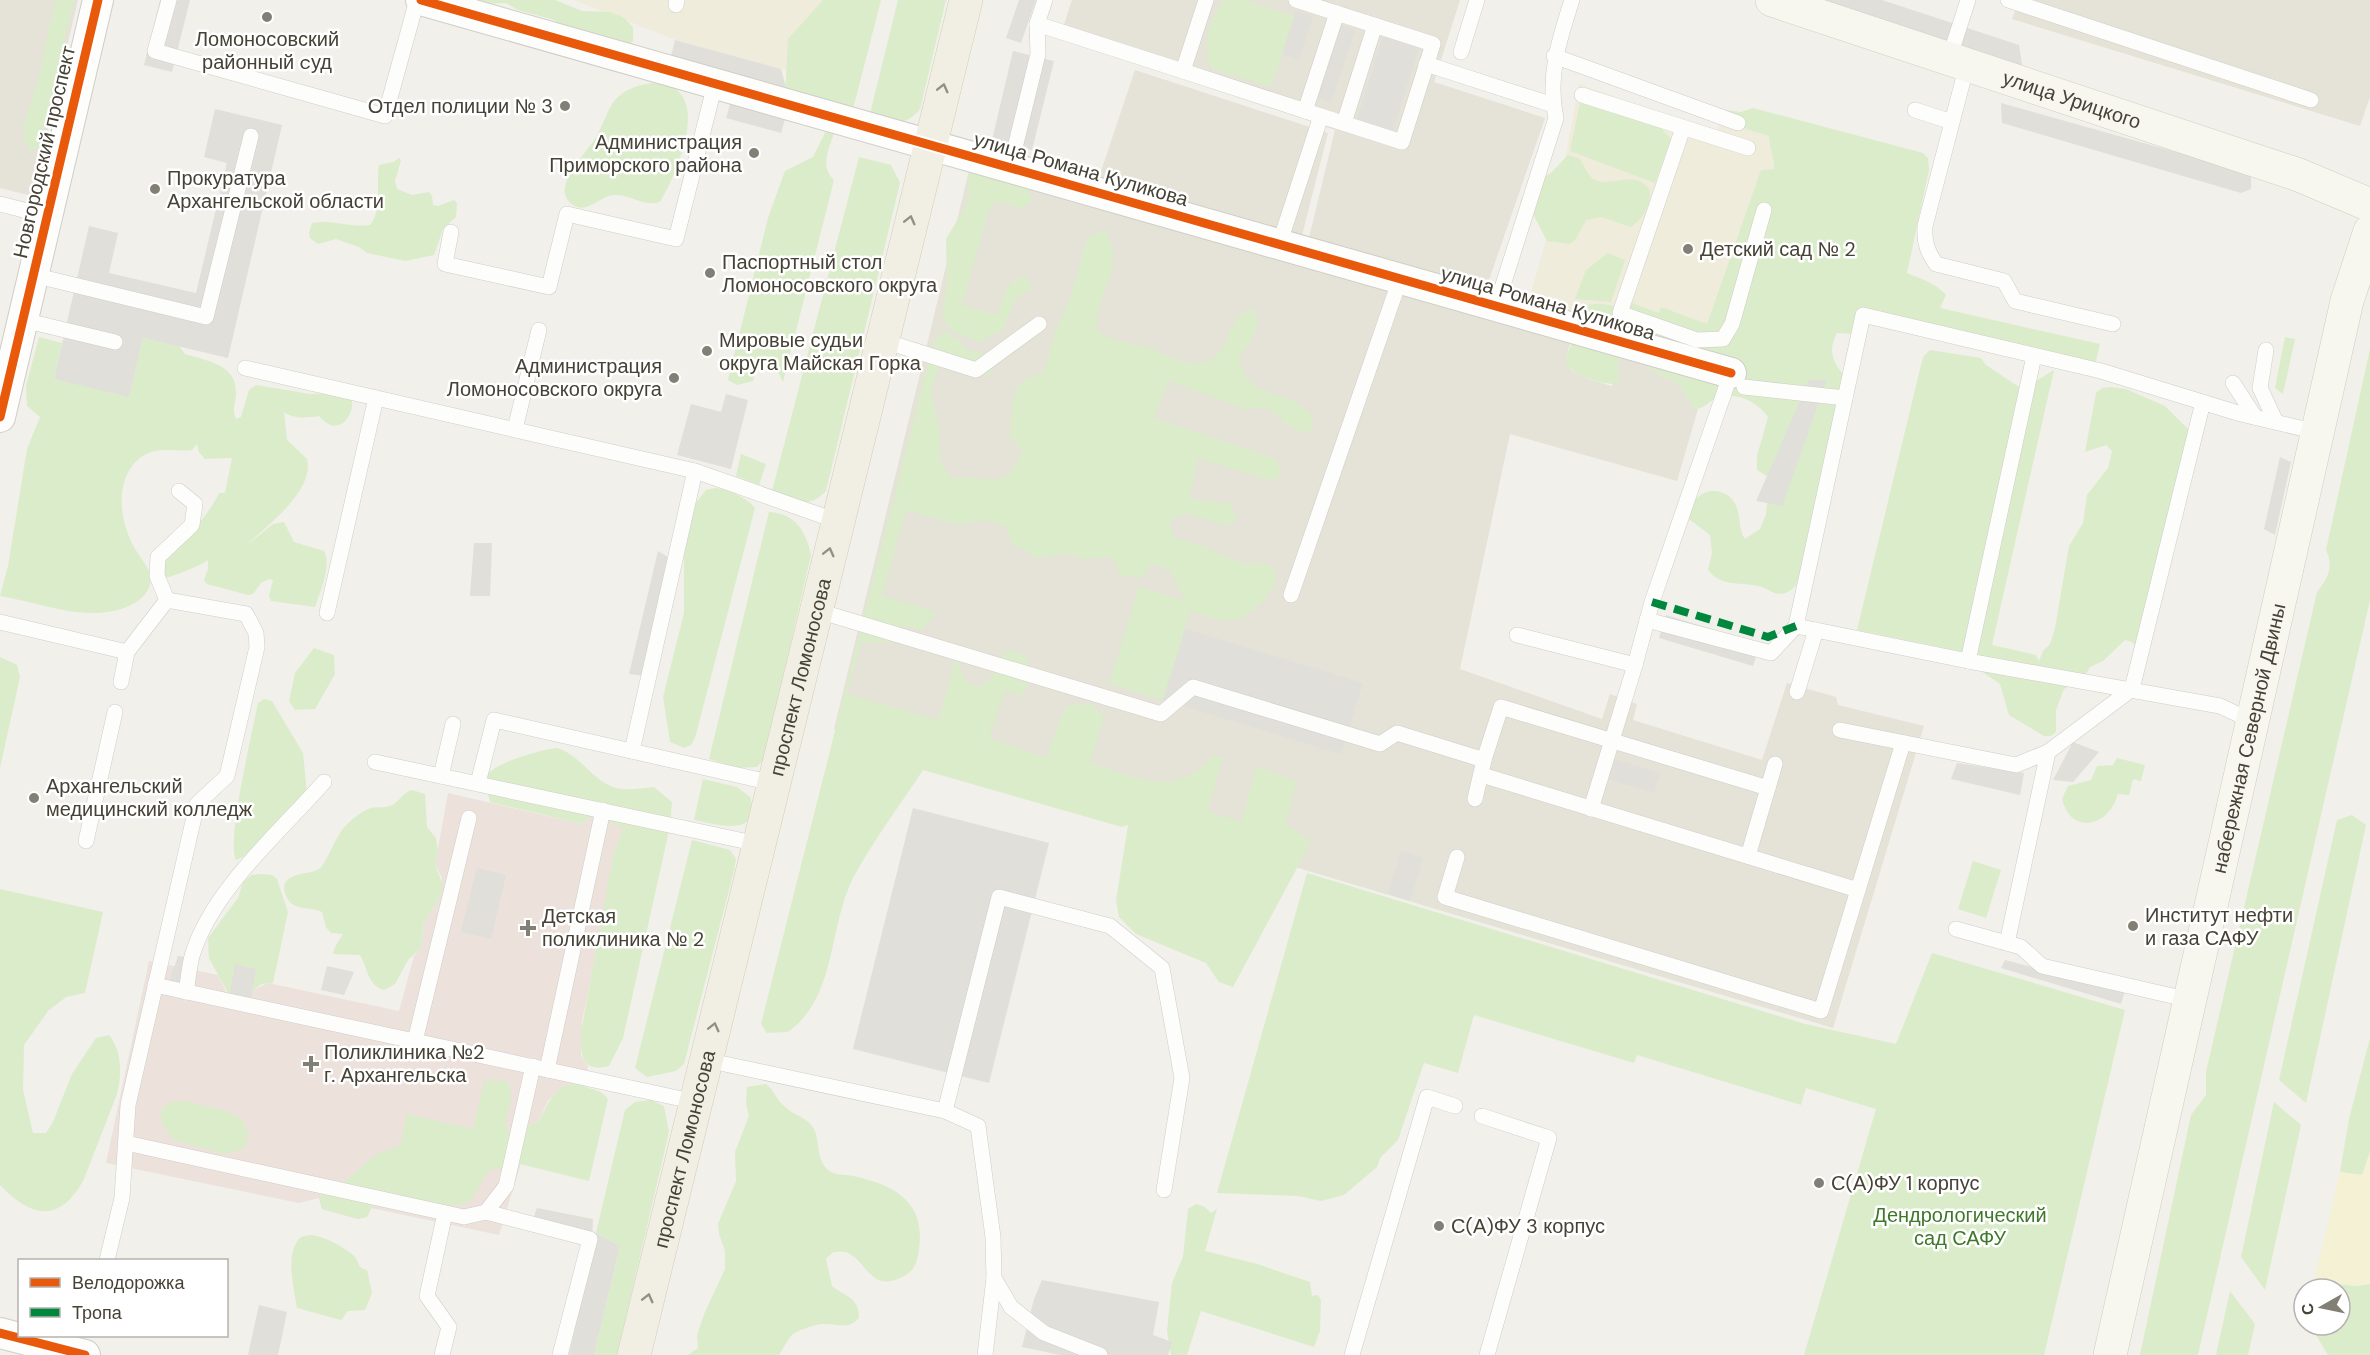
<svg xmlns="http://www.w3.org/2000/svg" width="2370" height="1355" font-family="'DM Sans',sans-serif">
<rect width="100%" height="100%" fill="#f1f0ea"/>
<g fill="#e5e2d7">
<path d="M0 0H78L32 196 0 188Z"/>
<path d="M1072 0H1460L1434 82 1545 118 1481 303 1307 246 1335 130 1061 34Z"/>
<path d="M2019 0H2370V97L2360 126 2012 19Z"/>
<path d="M1135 70 1328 133 1297 255 1572 340 1566 355 1571 370 1591 380 1612 386 1618 361 1623 357 1645 364 1658 374 1677 383 1693 406 1698 409 1677 481 1510 434 1460 669 1602 719 1610 694 1637 704 1633 720 1762 760 1787 683 1836 697 1838 705 1924 726 1833 1028 834 729 969 171 1089 207Z"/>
</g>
<g fill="#efecdc">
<path d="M574 0H852L831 83 676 40Z"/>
<path d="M1579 84 1717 133 1720 121 1769 136 1858 174 1788 384 1528 304 1559 194Z"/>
</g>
<path fill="#ece1db" d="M448 793 582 824 591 817 601 818 624 829 613 855 606 903 582 1021 581 1056 588 1066 585 1086 569 1084 557 1091 548 1101 538 1122 533 1124 499 1235 371 1208 367 1217 358 1219 322 1209 319 1198 299 1203 106 1163 149 961 218 975 226 992 252 991 268 983 399 1011 414 956 421 948 424 922 440 897 442 878 435 865Z"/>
<g fill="#dbecca">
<path d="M55 0H74L39 148 30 151 25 143 24 124 39 77Z"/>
<path d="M454 0H555L582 11 610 12 623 17 633 27V41L630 44 563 27 554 20 518 10 506 3 481 4Z"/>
<path d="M823 0H881L852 113 785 97 788 39Z"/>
<path d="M898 0H946L920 109C905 128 890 122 869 118Z"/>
<path d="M1224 0H1243L1294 16 1271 87 1213 69C1199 55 1211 13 1224 0Z"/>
<path d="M652 83C658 84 665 84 670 86 709 102 674 179 660 202 643 207 632 195 615 195 602 194 587 215 573 205 548 188 588 152 596 137 603 126 607 110 615 100 625 89 638 85 652 83Z"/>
<path d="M1580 103 1659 126 1671 139 1655 183 1570 151Z"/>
<path d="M1753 108 1923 153 1928 158 1929 170 1907 273C1923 280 1934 282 1946 295L1940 308 2100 344 2094 369 1873 323 1853 334 1837 333C1828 349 1832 361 1843 374L1809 544 1796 585C1792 590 1786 594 1780 594 1773 594 1768 589 1762 587 1742 581 1722 588 1708 570L1712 553 1710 535 1689 519C1686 494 1719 480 1734 502 1742 514 1737 528 1745 539L1760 529 1766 514 1770 478 1757 470V456L1768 417C1757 401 1734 390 1715 399 1709 402 1705 407 1698 409L1693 406 1677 383 1658 374 1645 364 1623 357 1618 361 1619 383C1606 387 1570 375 1566 362 1564 355 1569 351 1571 345 1573 336 1571 326 1570 317 1584 298 1605 304 1625 308L1632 303 1659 313 1661 307 1707 324 1761 170 1774 169C1775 158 1769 148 1769 136L1720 121 1726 110 1741 112Z"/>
<path d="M829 125 836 127C831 145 818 166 834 180L783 382 775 366 756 368 753 381 737 385 728 380 768 218 785 171 813 157Z"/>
<path d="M1568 155 1579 158C1585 165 1587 176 1595 180 1609 186 1627 175 1641 182 1661 190 1644 220 1631 227L1602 217 1586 220 1576 239 1570 244 1547 241 1532 212 1520 202 1528 186 1551 173Z"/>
<path d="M859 157 891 165 900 183 826 491C806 511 796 500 772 491Z"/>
<path d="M399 158 401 160 395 181 397 189 412 195 429 192 432 196 433 205 438 206 454 200 457 203 456 217 443 229 434 255 405 261 367 253 359 247 336 239 318 244 310 238 309 233 312 223C332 219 350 228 370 225 382 213 376 181 379 165L394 162Z"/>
<path d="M969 171 1022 178 1029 189 1031 203 1023 208 994 202 988 212 962 305 997 315 1003 296 1013 280 1025 277 1029 279 1031 289 1015 299 1003 330 980 342 952 331 942 318 947 285 946 239 968 202Z"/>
<path d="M1097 232H1106C1125 261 1100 293 1096 323L1097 330 1103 335C1118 343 1136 343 1152 349 1170 356 1193 372 1213 358 1233 344 1226 316 1253 309 1264 327 1251 342 1239 356 1247 405 1288 385 1312 416V429C1295 441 1280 414 1265 407L1245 409 1166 380 1165 391 1154 418 1276 459 1282 472 1278 478 1272 481 1198 458 1189 498 1232 504 1236 520 1232 525C1206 527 1188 500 1169 524L1174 537C1184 542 1195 542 1205 547 1217 552 1227 559 1239 562 1249 564 1269 560 1274 570 1283 588 1253 613 1239 619 1228 624 1199 616 1191 609L1163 700 1109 684 1139 587 1185 601C1175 585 1175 562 1150 566L1141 578 1120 575 1113 559 1106 557 1083 559 1067 554 1036 558 1010 541 1007 527 983 520 959 525 906 510 882 596 936 612 923 630 905 626 898 628 891 642 861 643 847 694 938 720 956 657 966 681 978 687 990 680 1004 653 1018 651 1028 660 1032 680 1021 696 1005 690 989 738 1046 758 1063 711 1070 705 1092 704 1104 717 1090 763C1141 778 1173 800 1214 755L1222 757 1208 812 1242 821 1256 766 1296 781 1286 824 1311 842 1233 987 1219 982 1206 963 1136 934 1119 917 1116 901 1128 825 1122 827 923 770C900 805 873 841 853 878 828 928 837 997 788 1032L767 1033 761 1024 933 343 942 333 949 332 968 350 989 354 995 364 991 374 986 376 943 362 939 367 931 391 939 429 941 462 952 478C960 479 968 477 976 478 1006 482 1010 479 1023 451L1010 436 1012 405 1017 388 1023 381 1041 373 1046 366 1055 331 1071 297 1085 245 1089 237Z"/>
<path d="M1608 253 1625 260 1611 302 1575 299 1586 270Z"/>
<path d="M39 337 62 343 54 379 129 396 143 338 179 346 185 354C207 361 238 364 236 395 235 404 232 410 236 419L241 417 249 390 256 385 310 394 338 393 351 398C356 409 345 429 331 425 327 424 322 419 319 416 307 418 293 419 284 412L287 440 307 459C315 491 267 525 247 545L273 524 284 522 294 542 324 551C332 566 320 592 315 607L271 601 269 596 273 580 269 579 261 583 253 594 248 595 207 584 204 580 208 569V560C202 565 172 577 164 578L159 565C180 542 206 521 219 493H225L232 458 205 459 199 452 197 444 192 450C177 452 160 447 146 454 114 472 118 517 133 545 137 554 150 568 151 577 151 606 111 614 90 613 59 612 31 601 0 596L8 566 27 449 40 417 27 406 26 386Z"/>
<path d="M2285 337 2295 339 2283 394 2275 388Z"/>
<path d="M2370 349V600L2198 1355H2140L2191 1115 2206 1095V1072L2317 592C2328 578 2334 567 2326 550Z"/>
<path d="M1930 350 1981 358 1986 365 2019 387 2028 386 2054 370 1992 645 2036 655 2039 661 2043 651 2050 644 2055 628 2069 546 2083 523 2087 495 2108 468 2112 451 2106 445 2085 452 2096 393 2102 388 2110 387 2126 389 2165 406 2189 430 2137 648 2132 642 2125 640 2103 661 2090 667 2083 679 2064 689 2056 710V732L2051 736H2044L2009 715 2000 684 1981 671 1975 670 1964 652 1857 630 1921 365 1924 356Z"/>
<path d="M741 454 766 464 759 485 736 476Z"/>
<path d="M715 488C728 489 747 498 755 508L695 738 691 745 684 748 670 742 663 697 684 613V550L695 504 706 490Z"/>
<path d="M769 512C796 514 805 530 811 555L764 759 757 767 738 768 709 759Z"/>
<path d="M314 648 334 655 335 674 315 709 295 710 289 701 295 673Z"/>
<path d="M0 657 17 665 20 677 0 768Z"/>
<path d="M264 699 272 701 303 753 307 794 243 857 236 860C226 843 253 729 258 703Z"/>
<path d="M557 748C582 756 592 781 616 788 628 791 642 788 654 787L672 802 670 826 623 1038 609 1066C580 1073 581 1054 581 1032L613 855 623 829 601 818 591 817 582 824 490 802C489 795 484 785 485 779 487 764 544 749 557 748Z"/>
<path d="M2117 758 2145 765 2141 781 2133 779 2129 795 2118 794C2108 828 2071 835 2062 799L2068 786 2091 780 2097 766 2113 765Z"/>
<path d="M703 779 737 787 750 797C763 839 715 824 694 820Z"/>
<path d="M412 790 425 794 427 827 436 838 438 852 435 865 443 885 440 897 424 922 421 948 408 960 395 984 384 990C367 985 368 968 360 955L333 954 335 947 343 934 331 933 326 927 322 912C310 906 293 912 286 896 277 871 307 876 319 869 325 866 335 839 342 830 347 823 363 810 371 808 380 806 386 809 394 804 401 799 403 793 412 790Z"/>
<path d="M2352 815 2366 825 2306 1103 2279 1080 2337 820Z"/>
<path d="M692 840 730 850 736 859 734 871 684 1064 676 1071 647 1077 635 1068Z"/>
<path d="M1973 861 2001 870 1986 918 1958 909Z"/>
<path d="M1307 873 1805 1024 1896 1044 1932 953 2125 1010 2044 1355H1804L1876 1109 1806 1088 1801 1105 1637 1055 1634 1063 1474 1015 1458 1073 1424 1063 1398 1140 1380 1158 1377 1167 1344 1195 1321 1201 1298 1196 1217 1193Z"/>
<path d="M260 874 272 875 277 879 288 912 273 983 262 984 252 991 229 995 209 958 208 938 238 898 243 882 252 875Z"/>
<path d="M0 889 103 912 85 993 66 997 48 1011 24 1045 23 1090 33 1133H46L53 1122 72 1074 96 1038 109 1035C122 1051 122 1075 117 1094L84 1179C59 1225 31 1217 0 1185Z"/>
<path d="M2370 1038V1152L2362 1175 2340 1172 2349 1119Z"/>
<path d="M485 1076 487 1084 492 1079 508 1082C516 1101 505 1111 506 1129L510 1132 538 1122C552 1099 557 1075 589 1088 598 1091 602 1091 608 1099L589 1181 520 1164 509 1171 504 1168 489 1170 471 1200 463 1205H442L422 1200 373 1204 367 1217 358 1219 322 1209 319 1198 340 1185 378 1153 397 1147 401 1142 406 1114 473 1129Z"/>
<path d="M766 1084C774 1090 776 1099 783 1105 791 1114 804 1116 812 1126 821 1138 815 1157 827 1169 834 1176 844 1174 853 1176 895 1185 926 1202 919 1250 917 1264 914 1272 900 1278 863 1295 865 1242 832 1253L826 1259 832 1286C846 1297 859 1297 859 1318 847 1331 838 1323 823 1324 817 1324 798 1330 792 1335 787 1340 783 1349 779 1355H688L698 1348 697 1335 705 1312 725 1269V1251L719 1234 718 1224 736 1181 735 1152 749 1116 746 1104 747 1087Z"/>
<path d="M651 1100 664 1106 669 1132 617 1355H594L620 1246 596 1233 625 1110 635 1102Z"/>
<path d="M187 1101C211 1110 262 1108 244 1149L224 1154 174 1140 161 1122V1111L169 1102Z"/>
<path d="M2274 1102 2301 1125 2265 1290 2241 1257Z"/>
<path d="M1196 1204 1205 1207 1211 1213 1217 1209 1205 1251 1257 1264 1310 1282 1312 1296 1318 1295 1321 1300 1320 1331 1314 1347 1201 1311 1187 1355H1171L1167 1331 1172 1283 1183 1257 1188 1209Z"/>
<path d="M310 1235C325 1236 344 1247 355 1257 360 1263 357 1268 367 1270L372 1293 365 1310 348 1311 341 1320 297 1308C294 1288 284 1252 301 1237Z"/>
<path d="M2314 1281 2356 1286 2370 1284V1355H2328L2310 1325H2340V1289H2312Z"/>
<path d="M2230 1291 2255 1324 2248 1355H2216Z"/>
</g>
<path fill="#f4f1d5" d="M2370 1152V1284L2356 1286 2314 1281 2340 1172 2362 1175Z"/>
<g fill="#e0dfda">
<path d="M160 0H190L172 72 144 65Z"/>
<path d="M1019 0H1036L1021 43 1006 38Z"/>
<path d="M1810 0H1882L2019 45 2023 71Z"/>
<path d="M1296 11 1313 16 1299 60 1282 54Z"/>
<path d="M1338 24 1355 30 1331 102 1315 97Z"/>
<path d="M1383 36 1419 48 1393 130 1357 119Z"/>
<path d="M675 40 781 69 790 102 781 133 726 118 737 80 670 60Z"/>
<path d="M1013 51 1054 61 1032 150 992 140Z"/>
<path d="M2001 103 2251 173V189L2241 193 2002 123Z"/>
<path d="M215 109 282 125 228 358 143 338 129 397 54 379 89 226 118 233 109 273 196 293 227 163 204 157Z"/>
<path d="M1809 380H1827L1782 506 1756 501Z"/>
<path d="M726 394 748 400 731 469 677 455 691 404 721 412Z"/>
<path d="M2280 457 2291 462 2275 535 2264 529Z"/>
<path d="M474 543H492L490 596H470Z"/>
<path d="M658 551 671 559 645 676 629 674Z"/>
<path d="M1666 615 1760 644 1753 666 1659 638Z"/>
<path d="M1185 629 1363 683 1341 754 1163 700Z"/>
<path d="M2073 742 2099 752 2073 782 2053 780Z"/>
<path d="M1610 758 1660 773 1654 793 1604 778Z"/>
<path d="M1957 763 2024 773 2020 795 1951 779Z"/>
<path d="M913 808 1049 843 989 1083 853 1049Z"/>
<path d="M1401 851 1423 858 1410 901 1388 894Z"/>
<path d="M477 868 506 875 491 939 461 932Z"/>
<path d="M178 956 198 959 194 989 168 985Z"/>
<path d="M2005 960 2125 991 2121 1004 2001 968Z"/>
<path d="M235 964 256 969 250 1002 229 997Z"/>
<path d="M327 966 354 972 344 995 321 990Z"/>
<path d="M537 1208 593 1219 592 1238 532 1222Z"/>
<path d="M596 1233 620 1246 594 1355H569Z"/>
<path d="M1042 1280 1159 1302 1153 1335 1172 1342 1168 1355H1060L1022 1347 1034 1299Z"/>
<path d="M259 1305 287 1312 278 1355H248Z"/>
</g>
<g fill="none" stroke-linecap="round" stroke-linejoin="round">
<g stroke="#cfcdc8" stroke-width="16">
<g id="lane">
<path d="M169 0 155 51 385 116 417 0"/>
<path d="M1206 0 1183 71 1321 116"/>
<path d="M2008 0 2311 100"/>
<path d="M676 5 677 0"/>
<path d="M1037 24 1183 71"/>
<path d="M1461 52 1477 0"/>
<path d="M1554 56 1738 123"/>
<path d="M1949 59 1968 0"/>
<path d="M1426 64 1553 105"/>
<path d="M1967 65 1925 226C1924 242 1927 251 1936 264L2004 281 2015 301 2113 324"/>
<path d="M1582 95 1748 148"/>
<path d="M1915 110 1952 122"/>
<path d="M1305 111 1337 13"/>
<path d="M1344 123 1375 25"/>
<path d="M1683 128 1620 313 1697 340 1723 339 1732 324 1764 210"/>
<path d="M1010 168 1038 54 1037 24 1045 0"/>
<path d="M0 204 47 216"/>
<path d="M451 232 445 264 549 287 567 214 676 239 715 84"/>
<path d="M1279 245 1321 116 1402 142 1433 44 1296 0"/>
<path d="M33 275 206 317 251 136"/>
<path d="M1496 307 1556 118C1547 77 1559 40 1572 0"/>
<path d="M23 320 115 342"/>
<path d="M881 340 976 370 1039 324"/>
<path d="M2266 350 2260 388 2276 422"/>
<path d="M245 368 695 471 837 521"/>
<path d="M2233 383 2255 417"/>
<path d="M1744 387 1845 398"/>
<path d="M515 429 539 330"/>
<path d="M1291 595 1400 279"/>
<path d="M167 600 157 576 158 557 192 525 195 504 179 491"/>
<path d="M815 610 1161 714 1193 687 1380 744 1397 733 1484 760 1475 799"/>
<path d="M327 613 376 398"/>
<path d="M1647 620 1771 653 1796 626 1863 315 2101 371 2241 414 2317 432"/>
<path d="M0 622 127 652"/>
<path d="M1796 626 1968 661 2220 706 2252 721"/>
<path d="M1517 635 1635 665 1652 602 1731 373"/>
<path d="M1968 661 2034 356"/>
<path d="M1797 692 1816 630"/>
<path d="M1840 730 2016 765 2048 752 2132 689 2203 402"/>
<path d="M632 751 695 471"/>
<path d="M1484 760 1501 707 1768 788 1748 856"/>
<path d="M375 762 758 844"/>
<path d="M1482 775 1858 890"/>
<path d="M441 776 453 724"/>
<path d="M478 783 494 720 773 783"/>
<path d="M1768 788 1775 764"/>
<path d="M1591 809 1635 665"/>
<path d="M86 841 115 712"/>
<path d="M1457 857 1445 897 1821 1011 1903 743"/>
<path d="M1956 929 2021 947 2042 966 2190 1000"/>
<path d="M2007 943 2048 752"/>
<path d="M155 985 696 1102"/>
<path d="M186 992C188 981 189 968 192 956 211 891 280 832 324 782"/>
<path d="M415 1041 469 818"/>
<path d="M706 1060 945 1111 978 1126 993 1237 994 1278 1011 1307 1044 1333 1100 1355"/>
<path d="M547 1070 603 810"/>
<path d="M945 1111 999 897 1110 926 1162 968 1182 1078 1164 1190"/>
<path d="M1482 1116 1549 1138 1487 1355"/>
<path d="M126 1143 464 1217 486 1212 506 1186 533 1066"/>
<path d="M486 1212 590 1239 560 1355"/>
<path d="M107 1260 122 1198 128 1105 197 804 227 776 257 647 256 633 246 614 167 600 127 652 121 682"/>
<path d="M442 1355 449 1327 427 1296 445 1213"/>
<path d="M985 1355 994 1278"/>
<path d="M1352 1355 1427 1097 1455 1106"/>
</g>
</g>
<g stroke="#cfcdc8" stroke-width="32">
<g id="street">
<path d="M421 0 1731 373"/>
<path d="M0 417 98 0"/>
<path d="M0 1333 85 1355"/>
</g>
</g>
<g stroke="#d0cdc1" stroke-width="34">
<g id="secondary">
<path id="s1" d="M1772 0 2299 175 2370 205"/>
<path id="s2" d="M2110 1355 2347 301 2370 231"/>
</g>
</g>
<g stroke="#d3ceb8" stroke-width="34">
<g id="primary">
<path id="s3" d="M634 1355 966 0"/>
</g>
</g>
<use href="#lane" stroke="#fdfdfc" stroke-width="15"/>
<use href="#street" stroke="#fdfdfc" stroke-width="30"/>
<use href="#secondary" stroke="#f7f6ef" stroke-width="33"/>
<use href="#primary" stroke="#f1eee3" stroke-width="33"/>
<path stroke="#00873e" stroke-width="8" stroke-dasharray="15 8" stroke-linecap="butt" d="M1652 602 1768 637 1796 626"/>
<g stroke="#fff" stroke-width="13">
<g id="cycleway">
<path d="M421 0 1731 373"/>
<path d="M0 417 98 0"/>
<path d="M0 1333 85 1355"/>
</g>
</g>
<use href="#cycleway" stroke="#e8590c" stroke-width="9"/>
</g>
<defs><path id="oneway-chevron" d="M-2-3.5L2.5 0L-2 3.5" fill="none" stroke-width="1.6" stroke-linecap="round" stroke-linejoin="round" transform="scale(1.5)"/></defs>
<g stroke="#948f84">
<use href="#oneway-chevron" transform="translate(943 88) rotate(-76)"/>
<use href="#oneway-chevron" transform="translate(910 220) rotate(-76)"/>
<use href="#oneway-chevron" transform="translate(829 552) rotate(-76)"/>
<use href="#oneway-chevron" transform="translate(714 1027) rotate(-76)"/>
<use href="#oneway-chevron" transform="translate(648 1298) rotate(-76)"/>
</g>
<g fill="#827f75" stroke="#fff" stroke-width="2">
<circle cx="267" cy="17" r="6"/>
<circle cx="565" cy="106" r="6"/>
<circle cx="754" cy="153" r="6"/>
<circle cx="155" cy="189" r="6"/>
<circle cx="1688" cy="249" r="6"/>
<circle cx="710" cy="273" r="6"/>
<circle cx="707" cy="351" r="6"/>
<circle cx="674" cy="378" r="6"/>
<circle cx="34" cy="798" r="6"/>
<circle cx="2133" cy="926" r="6"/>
<path d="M525 919h6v6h6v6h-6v6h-6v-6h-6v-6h6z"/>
<path d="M308 1055h6v6h6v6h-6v6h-6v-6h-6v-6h6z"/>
<circle cx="1819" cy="1183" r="6"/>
<circle cx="1439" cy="1226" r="6"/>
</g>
<g text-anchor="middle" stroke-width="5" stroke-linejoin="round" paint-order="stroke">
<g font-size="20" fill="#474236" stroke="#fff" text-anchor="start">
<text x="267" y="46" text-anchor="middle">Ломоносовский<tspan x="267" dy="23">районный cуд</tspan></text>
<text x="553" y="113" text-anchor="end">Отдел полиции № 3</text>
<text x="742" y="149" text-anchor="end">Администрация<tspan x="742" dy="23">Приморского района</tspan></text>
<text x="167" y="185">Прокуратура<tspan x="167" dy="23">Архангельской области</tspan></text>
<text x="1700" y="256">Детский сад № 2</text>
<text x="722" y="269">Паспортный стол<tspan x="722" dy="23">Ломоносовского округа</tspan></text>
<text x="719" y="347">Мировые судьи<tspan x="719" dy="23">округа Майская Горка</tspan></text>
<text x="662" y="373" text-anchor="end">Администрация<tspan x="662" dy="23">Ломоносовского округа</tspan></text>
<text x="46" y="793">Архангельский<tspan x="46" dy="23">медицинский колледж</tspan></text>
<text x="2145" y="922">Институт нефти<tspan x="2145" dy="23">и газа САФУ</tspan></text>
<text x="542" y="923">Детская<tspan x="542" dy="23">поликлиника № 2</tspan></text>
<text x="324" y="1059">Поликлиника №2<tspan x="324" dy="23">г. Архангельска</tspan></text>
<text x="1831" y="1190">С(А)ФУ 1 корпус</text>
<text x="1451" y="1233">С(А)ФУ 3 корпус</text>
</g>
<g font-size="20" fill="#474236" stroke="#fff">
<text dy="7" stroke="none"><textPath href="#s1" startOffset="316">улица Урицкого</textPath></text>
<text transform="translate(44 152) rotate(-77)" y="7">Новгородский проспект</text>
<text transform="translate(1081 169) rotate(16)" y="7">улица Романа Куликова</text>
<text transform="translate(1548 303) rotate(16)" y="7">улица Романа Куликова</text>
<text dy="7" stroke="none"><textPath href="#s3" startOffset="698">проспект Ломоносова</textPath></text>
<text dy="7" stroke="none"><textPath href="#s2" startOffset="632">набережная Северной Двины</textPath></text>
<text dy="7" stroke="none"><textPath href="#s3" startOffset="212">проспект Ломоносова</textPath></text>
</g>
<g font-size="20" fill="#3f782a" stroke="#fff">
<text x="1960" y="1222">Дендрологический<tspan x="1960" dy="23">сад САФУ</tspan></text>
</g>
</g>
<rect x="18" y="1259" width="210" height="78" fill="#ffffff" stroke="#b5b3af" stroke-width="1.5"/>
<rect x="30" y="1278" width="30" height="9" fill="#e8590c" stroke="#b5b3af" stroke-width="1.5"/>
<text x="72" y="1289" font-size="18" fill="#474236">Велодорожка</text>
<rect x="30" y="1308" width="30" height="9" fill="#00873e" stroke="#b5b3af" stroke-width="1.5"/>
<text x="72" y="1319" font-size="18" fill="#474236">Тропа</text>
<g transform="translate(2322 1307) rotate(261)"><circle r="28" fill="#ffffff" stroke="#b5b3af" stroke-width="1.5"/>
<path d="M0-4.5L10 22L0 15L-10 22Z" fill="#827f75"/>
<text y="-9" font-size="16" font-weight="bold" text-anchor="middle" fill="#474236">С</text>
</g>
</svg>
